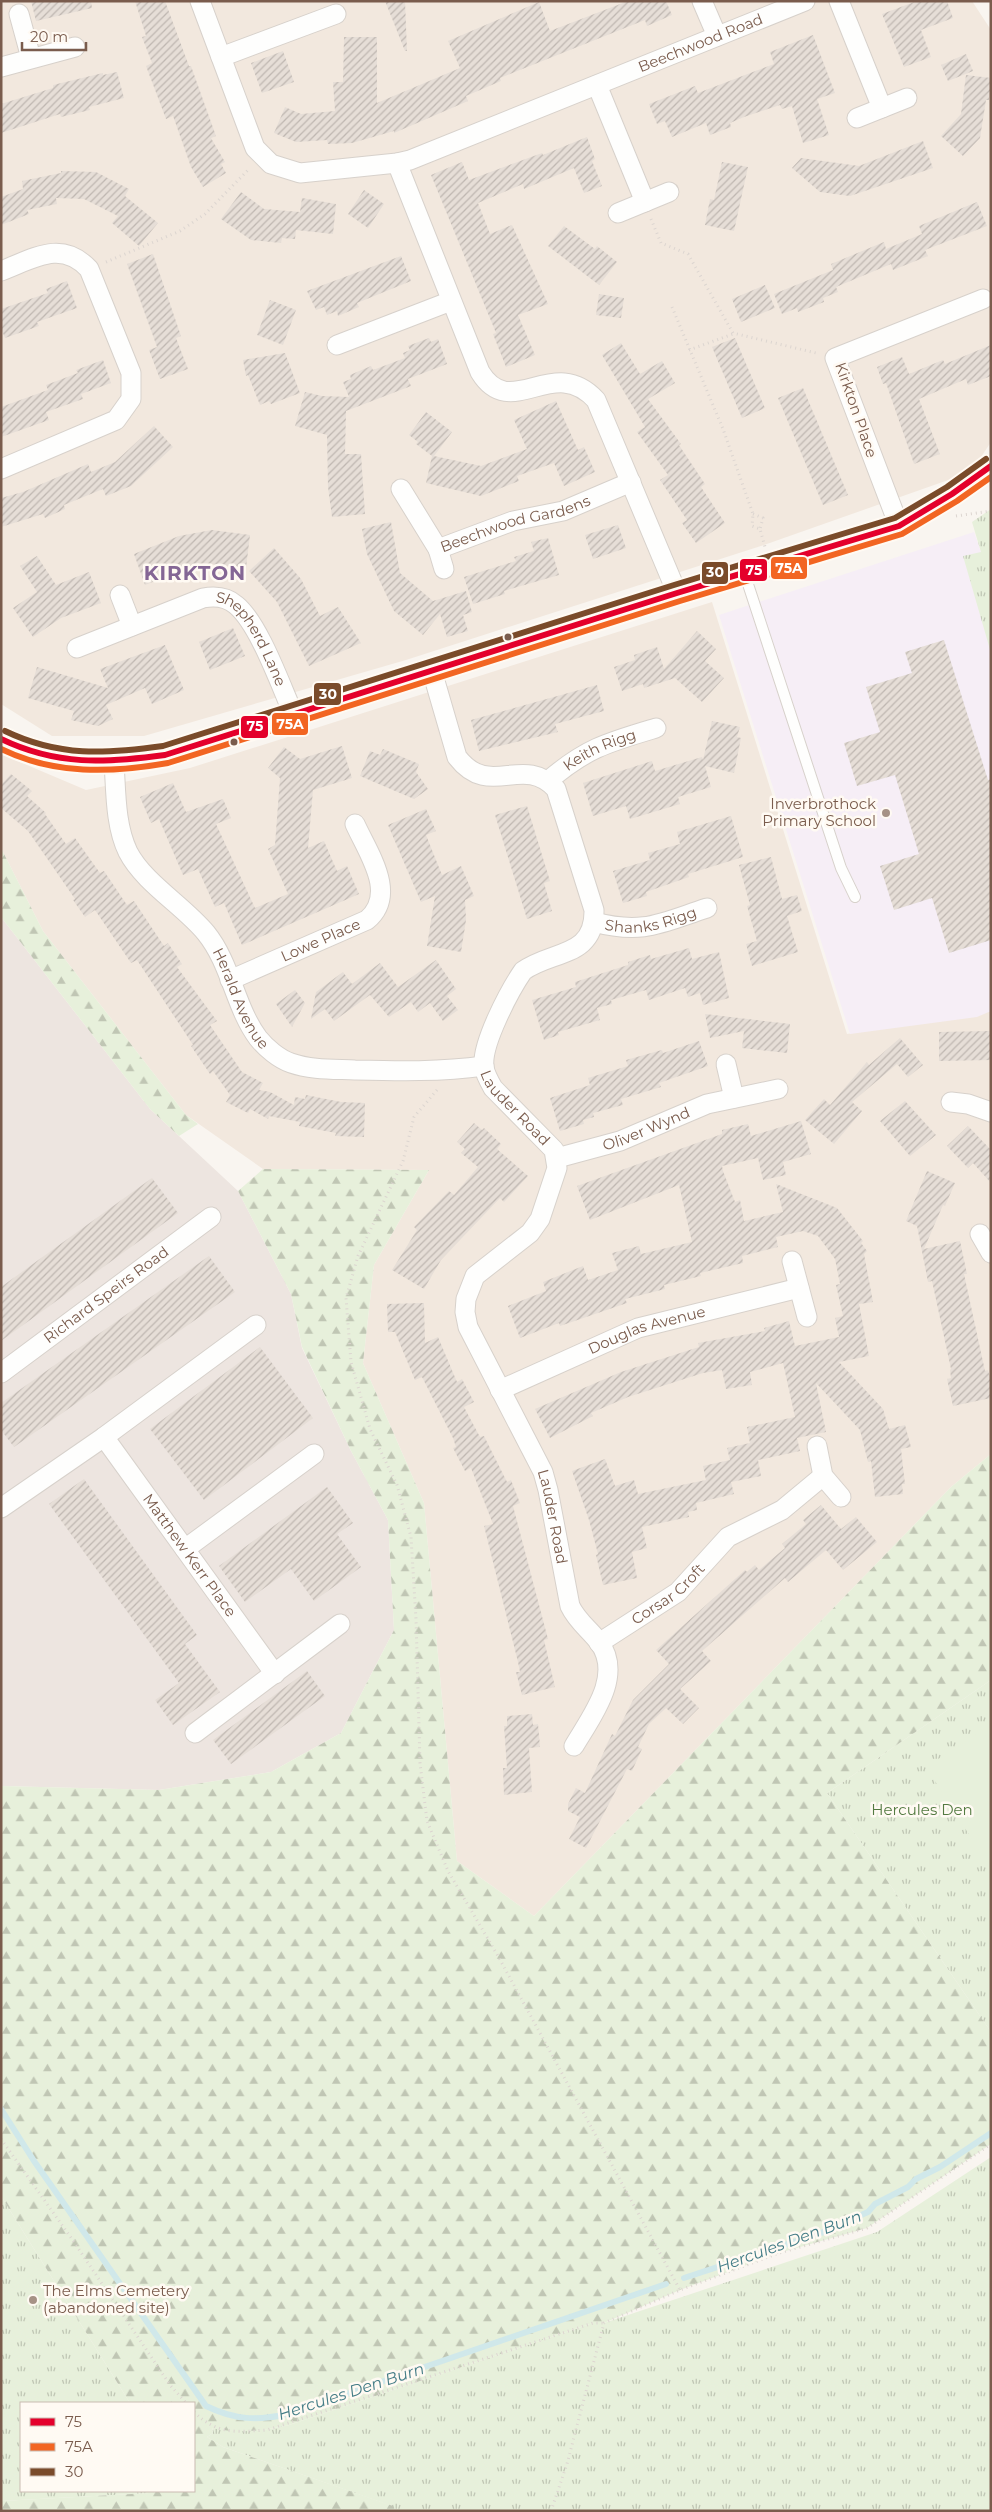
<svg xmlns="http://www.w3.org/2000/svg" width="992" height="2512" font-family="Montserrat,sans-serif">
<defs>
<pattern id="grass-tufts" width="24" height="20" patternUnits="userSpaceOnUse" patternTransform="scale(1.25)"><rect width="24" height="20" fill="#e7f0db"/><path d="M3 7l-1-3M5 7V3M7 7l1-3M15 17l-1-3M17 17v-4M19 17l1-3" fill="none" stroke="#c0c6b4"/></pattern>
<pattern id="forest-firs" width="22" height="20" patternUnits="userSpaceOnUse" patternTransform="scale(1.25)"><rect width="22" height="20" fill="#e7f0db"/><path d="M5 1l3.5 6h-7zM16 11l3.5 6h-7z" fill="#c0c6b4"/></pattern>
<pattern id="building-hatch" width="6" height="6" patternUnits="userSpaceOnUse" patternTransform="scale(1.25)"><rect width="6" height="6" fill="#e6ded7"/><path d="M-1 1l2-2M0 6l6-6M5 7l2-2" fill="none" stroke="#bfb7b1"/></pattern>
</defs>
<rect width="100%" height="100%" fill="#f9f5f0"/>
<g fill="#f2e8de">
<path d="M1 1H972L991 30V442L971 472 764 545 406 660 144 736H52L1 704Z"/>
<path d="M712 602 847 1034 991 1011V1454L951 1487 534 1916 457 1861 424 1503 363 1363 374 1265 429 1170 263 1169 186 1115 43 931 1 848V754L86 790 190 768Z"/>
</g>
<path fill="#ede5e0" d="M1 917 150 1109 238 1191 291 1294 302 1348 351 1451 388 1520 394 1630 341 1733 271 1772 159 1790 1 1786Z"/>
<path fill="#f6eef6" d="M974 532 981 552 991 549V1011L977 1017 850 1034 719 615Z"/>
<g fill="url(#grass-tufts)">
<path d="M991 509V653L963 556 981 552 972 522Z"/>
<path d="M991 1680V2032L827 1793Z"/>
<path d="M991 2157V2511H394L392 2506 223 2447 207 2437 213 2433 212 2427C238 2434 263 2431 289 2425L593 2323H604L877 2232Z"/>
<path d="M1 2196 130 2403H21V2491H151V2493L1 2501Z"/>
</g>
<g fill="url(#forest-firs)">
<path d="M1 848 43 931 186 1115 198 1124 179 1136 150 1109 1 917Z"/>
<path d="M263 1169 429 1170 374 1265 363 1363 424 1503 457 1861 534 1916 951 1487 991 1454V1680L827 1793 991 2032V2144L867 2228 779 2253 680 2290 604 2323H593L289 2425C263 2431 239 2434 212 2428L213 2433 207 2437 223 2447 393 2506 394 2511H1V2501L150 2493 151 2491H194V2403H130L1 2196V1786L159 1790 271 1772 341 1733 394 1630 388 1520 351 1451 302 1347 291 1294 238 1191Z"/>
</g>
<path fill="#e7f0db" d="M991 1725V1854L984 1858 926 1767Z"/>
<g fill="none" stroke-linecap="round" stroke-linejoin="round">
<g stroke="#d0e8ea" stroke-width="6">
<path d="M1 2109 34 2161 206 2406C235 2420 257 2421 288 2414L666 2284"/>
<path d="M684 2278 821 2233 868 2212 875 2204 908 2187 916 2179 940 2167 991 2133"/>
</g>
</g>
<g fill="url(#building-hatch)">
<path d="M31 1H91L92 8 36 21Z"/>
<path d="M135 1H165L189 66H191L216 136 211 138 225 162 221 164 226 173 203 187 191 167 173 116 166 119 146 66 152 63 142 37 146 36Z"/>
<path d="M385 1H405L407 51H405Z"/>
<path d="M628 1H666L672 15 647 26 645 20 500 78 501 81 466 96 468 101 394 133V131L352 143 328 144 327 140 296 142 274 133 285 107 301 114 335 111 333 82H343L344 37H377V103L460 68 448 41 539 2 550 31Z"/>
<path d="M917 1H947L953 18 921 30 931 57 904 67 882 14Z"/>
<path d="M813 35 835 93 817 99 829 135 803 143 792 106 782 109 780 105 744 117 730 123 731 127 710 135 706 123 672 137 665 121 657 124 649 104 695 86 698 93 774 64 770 52Z"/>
<path d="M283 51 294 82 262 93 251 63Z"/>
<path d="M966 54 973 71 948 81 941 65Z"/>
<path d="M117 72 124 98 89 107 90 110 61 117 60 114 1 133V104L53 88V85L103 73V75Z"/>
<path d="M966 75 991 78V84L989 100H986L980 138 963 156 941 136 961 114Z"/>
<path d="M587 137 595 159 592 161 602 186 584 193 574 168 524 189 523 184 478 203 490 234 512 225 548 304 518 315 535 355 506 367 493 334 496 333 431 175 462 162 469 180 542 153 543 155Z"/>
<path d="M923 141 933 168 850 196 820 192 792 168 801 158 859 166Z"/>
<path d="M722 162 748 167 734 231 705 225 710 199 714 200Z"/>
<path d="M61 171 96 172 129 189 125 196 158 223 139 246 112 223 118 216 84 199 56 198 57 204 27 210 29 214 1 225V197L23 189 22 181 61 173Z"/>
<path d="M364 190 384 204 368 228 348 214Z"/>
<path d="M241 192 264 209 300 212 302 198 336 204 333 234 296 230 295 239 282 238 281 243 251 240 221 219Z"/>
<path d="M977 202 987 226 925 250 928 256 893 270 891 264 836 287 838 292 823 298 824 302 798 312 797 308 782 314 774 294 833 270 831 264 884 242 886 249 922 234 919 226Z"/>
<path d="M564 226 595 249 597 246 617 262 599 285 548 246Z"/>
<path d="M153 254 181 336 176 338 188 369 160 379 149 350 157 347 127 264Z"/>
<path d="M401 256 411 281 357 303 359 307 338 316 337 311 327 315 324 307 316 310 307 291Z"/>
<path d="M67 281 77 308 37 322 39 326 5 338 1 328V309L48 293 46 289Z"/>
<path d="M765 285 775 308 741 322 732 299Z"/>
<path d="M599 294 624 298 621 318 596 315Z"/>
<path d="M270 300 296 310 283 345 257 335Z"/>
<path d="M429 338 431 342 438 339 447 364 408 379 411 386 346 411 345 454H361L365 514 332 517 328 487 327 435 295 426 305 392 322 396 349 397 343 382 351 379 350 375 371 366 373 370 405 358 403 353 410 350 408 346Z"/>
<path d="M735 338 765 408 742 418 712 347Z"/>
<path d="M621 343 640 374 662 361 675 383 648 399 681 444 679 445 705 484 701 487 725 523 696 543 682 523 687 520 660 480 668 475 637 432 645 427 602 355Z"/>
<path d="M991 345V376L968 385 966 379 919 399 940 454 914 464 886 383 883 384 877 367 902 357 909 374 943 360 945 364Z"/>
<path d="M285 353 300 393 271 404 269 401 260 405 248 375 246 376 243 360Z"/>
<path d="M103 360 111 383 81 394 83 399 46 412 49 420 1 437V407L48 390 46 385 78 373 76 370Z"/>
<path d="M803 388 848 495 823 505 778 398Z"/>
<path d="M556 401 578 450 584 447 595 472 564 486 554 463 517 476 519 481 481 496 426 483 432 456 416 444 418 442 409 435 426 412 452 432 434 456 481 466 527 449 514 420Z"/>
<path d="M154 426 173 447 131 486 106 496 103 489 64 505 65 509 45 518 43 514 1 527V498L23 492 88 464 91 472 115 462Z"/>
<path d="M391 522 400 573 433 601 466 591 472 612 463 615 468 631 447 637 440 614 423 635 394 611 367 554 362 529Z"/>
<path d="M618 525 626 548 593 559 585 535Z"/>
<path d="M212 530 250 535 246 568 211 564 166 572 168 576 145 585 134 554 179 536Z"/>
<path d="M548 538 559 575 504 591 505 594 473 604 464 577 516 561 514 557 534 551 531 542Z"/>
<path d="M274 548 301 579 320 616 338 607 361 643 309 666 277 602 249 571Z"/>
<path d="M37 556 56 585 89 572 101 603 61 618 33 637 13 608 37 592 20 566Z"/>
<path d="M233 628 245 656 210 670 199 642Z"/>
<path d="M697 631 716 649 705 661 724 678 702 702 675 678 644 688 643 684 622 691 614 667 635 660 634 655 657 647 664 669Z"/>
<path d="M944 640 988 780 991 779V940L949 953 932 898 894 910 880 866 919 854 895 775 857 786 844 743 880 732 866 687 912 673 905 652Z"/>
<path d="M165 645 184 690 152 704 145 688 106 705 113 719 98 726 71 720 74 711 28 698 37 667 108 688 100 669Z"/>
<path d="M597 685 604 711 555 724 558 732 479 751 471 720Z"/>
<path d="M712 721 740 727 737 737 741 738 734 773 705 766 711 787 678 797 680 804 630 819 626 806 593 816 583 783 652 761 655 771 702 757 703 760Z"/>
<path d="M342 746 352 778 313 790 308 848 324 841 337 871 347 866 359 894 242 945 224 903 215 907 198 869 183 875 159 819 151 823 140 797 173 783 186 812 223 799 231 818 216 824 255 908 288 894 268 849 275 845 280 778 268 768 284 747 300 759Z"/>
<path d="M383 749 419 764 416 772 428 789 414 799 360 776 370 751 380 755Z"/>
<path d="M11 774 32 791 27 796 46 813 45 814 66 844 75 838 100 873 104 871 127 905 134 901 164 946 168 943 182 964 177 967 217 1021 210 1025 242 1072 263 1083 259 1090 270 1092 294 1105 295 1097 305 1099 306 1095 341 1102 365 1103 364 1137 335 1136 336 1133 299 1126 300 1122 269 1116 268 1119 250 1109 248 1113 226 1102 230 1095 213 1071 210 1074 191 1046 193 1045 137 960 131 963 95 910 85 917 73 900 75 899 28 831 1 808V785Z"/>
<path d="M527 806 550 881 544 883 552 911 527 919 495 815Z"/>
<path d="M426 809 436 831 426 835 442 875 461 866 474 896 465 900 466 920 461 952 427 946 435 896 421 902 388 825Z"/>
<path d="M731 816 743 857 688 874 689 877 646 892 647 896 623 903 613 871 650 860 648 853 680 844 677 832Z"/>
<path d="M771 857 782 899 797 895 802 911 787 916 798 952 752 966 746 944 757 941 747 906 750 905 739 865Z"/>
<path d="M689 948 692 959 719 952 729 998 703 1005 700 993 688 997 685 988 649 1000 646 990 611 1000 612 1004 597 1008 600 1020 558 1032 559 1035 544 1040 532 1000 576 987 575 982 628 965V962L650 955 651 959Z"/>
<path d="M436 960 456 989 447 996 458 1010 443 1021 430 1003 418 1012 411 1002 389 1017 370 995 334 1021 325 1009 311 1019 316 992 343 972 352 984 380 963 398 987Z"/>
<path d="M295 990 305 1003 292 1027 276 1004Z"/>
<path d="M705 1014 790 1024 787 1053 742 1048 744 1031 710 1038Z"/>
<path d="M991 1031V1060L939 1061V1032Z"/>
<path d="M900 1038 923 1065 908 1077 897 1064 852 1102 862 1111 834 1144 805 1120 824 1099 830 1105 867 1062 869 1065Z"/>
<path d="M699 1041 708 1066 659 1083 661 1087 621 1099 623 1105 593 1113 594 1117 583 1120 584 1124 560 1131 550 1098 590 1085 588 1078 628 1066 626 1060 662 1050 663 1053Z"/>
<path d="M905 1101 936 1135 910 1156 880 1121Z"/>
<path d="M801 1121 811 1154 783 1162 786 1175 763 1180 758 1158 722 1166 723 1171 735 1202 740 1200 744 1221 783 1212 776 1184 837 1208 863 1241 861 1243 867 1251 864 1254 873 1302 859 1304 869 1356 839 1362 883 1409 889 1429 905 1425 911 1447 901 1449 905 1484H902L903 1494 875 1497 871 1461 868 1462 860 1430 816 1383 826 1432 797 1438 800 1451 758 1460 761 1476 731 1482 734 1494 696 1503 697 1510 688 1512 689 1517 642 1527 647 1548 632 1552 637 1578 603 1585 596 1555 598 1554 589 1520 572 1471 605 1459 615 1486 634 1480 638 1494 706 1480 703 1466 730 1460 727 1448 750 1443 747 1427 795 1417 783 1363 750 1372 752 1385 726 1389 722 1370 703 1373 628 1397 591 1413 593 1416 550 1438 535 1409 621 1372 699 1347 698 1343 765 1331 764 1328 789 1321 795 1346 839 1337 835 1318 843 1316 836 1285 840 1284 835 1259 818 1236 803 1231 776 1237 778 1247 742 1256 743 1263 700 1273 701 1276 664 1285 665 1289 625 1299 627 1303 560 1326 559 1323 520 1338 508 1306 546 1291 543 1282 583 1266 588 1280 618 1270 612 1253 639 1246 641 1254 692 1242 679 1185 590 1220 577 1186 722 1134V1130L748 1124 751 1136Z"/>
<path d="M474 1123 482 1130 484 1128 501 1144 497 1149 528 1176 504 1202 500 1198 441 1260 424 1289 392 1270 417 1230 414 1227 449 1191 454 1195 478 1167 461 1153 465 1149 457 1142Z"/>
<path d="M968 1126 991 1150V1183L973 1163 968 1168 947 1146Z"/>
<path d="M927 1171 955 1183 945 1206 943 1205 924 1249 960 1241 967 1274H964L985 1371 988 1370 991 1381V1398L953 1406 947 1379 951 1378 950 1370 951 1369 932 1281 928 1282 917 1226 906 1221Z"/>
<path d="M152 1178 178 1213 1 1341V1287Z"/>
<path d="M209 1256 235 1292 14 1447 1 1430V1403Z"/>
<path d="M424 1303 425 1343 438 1337 457 1382 462 1379 474 1402 464 1407 480 1437 484 1436 507 1482 511 1480 520 1503 513 1506 548 1639 544 1640 555 1687 522 1695 516 1672H520L518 1662 484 1526 493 1524 471 1468 465 1471 453 1448 456 1447 453 1438 422 1377 415 1380 395 1332H388L387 1304Z"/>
<path d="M260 1347 313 1418 204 1500 150 1429Z"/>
<path d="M84 1479 197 1635 185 1644 220 1692 173 1725 155 1700 179 1683 49 1504Z"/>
<path d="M327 1487 353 1523 337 1534 361 1567 314 1601 291 1569 245 1602 219 1566Z"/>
<path d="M821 1505 841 1529 856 1517 877 1542 843 1570 826 1550 788 1582 785 1578 702 1651 711 1661 680 1689 699 1708 683 1724 666 1708 649 1724 638 1747 642 1749 632 1771 627 1769 586 1848 569 1839 580 1817 568 1811V1804L576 1788 585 1793 612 1734 615 1736 633 1700 669 1664 656 1650 745 1570 747 1572 755 1565 759 1570 785 1548 782 1544 806 1524 803 1520Z"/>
<path d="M307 1671 325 1696 231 1764 213 1740Z"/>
<path d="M532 1714 533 1725 538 1724 540 1747 529 1748 532 1792 504 1795 503 1768H507L504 1726H507V1716Z"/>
</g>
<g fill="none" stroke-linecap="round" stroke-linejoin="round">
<g stroke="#d7d1cb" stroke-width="12">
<path id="lane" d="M744 572 841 868 855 897"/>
</g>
<g stroke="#d7d1cb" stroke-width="21">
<g id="street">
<path id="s1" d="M200 1 255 148 271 164 300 173 397 163 410 160 805 1"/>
<path d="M702 1 717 36"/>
<path d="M839 1 882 108"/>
<path d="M19 14 31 58"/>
<path d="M221 57 336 14"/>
<path d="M1 67 75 47"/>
<path d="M597 85 645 202"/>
<path d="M857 118 907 98"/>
<path d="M397 163 480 372C511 423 553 353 596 400L677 593"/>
<path d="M618 213 669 192"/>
<path d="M1 271C33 259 61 239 89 269L131 373V399L116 420 1 469"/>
<path d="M337 345 451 301"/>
<path id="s2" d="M401 489 438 549 513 521 563 511 631 482"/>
<path d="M899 526 835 358 983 299"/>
<path d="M438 549 444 569"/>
<path d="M120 595 132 626"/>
<path id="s3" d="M77 648 203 598C214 596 227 597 236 605 259 624 280 684 293 713"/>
<path id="s4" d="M432 671 457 757C490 800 522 753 556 789L594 910C595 958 552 950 523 971 510 990 481 1044 484 1067 485 1074 489 1081 493 1088L554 1150 557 1168 540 1219 530 1233 475 1276 466 1299 465 1312 468 1327 543 1472 548 1490 570 1606C577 1621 589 1629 599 1642 624 1676 591 1717 574 1746"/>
<path d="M1 739C53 769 109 763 165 755L677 593 899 526 952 494 991 466"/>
<path id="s5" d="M114 762C116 791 115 825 128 852 144 883 184 906 206 933 231 964 235 1007 258 1038 266 1048 279 1059 291 1063 311 1070 334 1069 355 1070 397 1071 441 1072 484 1066"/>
<path id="s6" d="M548 781C586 748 609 742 656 728"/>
<path id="s7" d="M594 922C643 935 661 923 707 908"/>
<path id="s8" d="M230 980 367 920C398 894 368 853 355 824"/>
<path d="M726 1064 734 1098"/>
<path d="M951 1102 968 1104 991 1112"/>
<path id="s9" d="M557 1158 620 1141 707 1104 778 1089"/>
<path d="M980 1234 991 1253"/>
<path d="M792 1261 807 1317"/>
<path id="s10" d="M1 1373 211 1217"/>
<path id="s11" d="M500 1390 638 1328 799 1288"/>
<path id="s12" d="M104 1437 275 1674"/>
<path d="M817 1446 823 1476 841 1497"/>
<path d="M1 1508 104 1437 256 1325"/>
<path d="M185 1549 314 1454"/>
<path id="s13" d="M599 1643 678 1592 728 1537 782 1510 823 1476"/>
<path d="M195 1733 340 1624"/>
</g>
</g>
<g stroke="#dcd5d0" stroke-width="3" stroke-dasharray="1 4" stroke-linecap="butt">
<path d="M651 219 661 243 688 254 733 333 816 353"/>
<path d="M106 262 180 231 205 214 249 169"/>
<path d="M672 307 723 429 753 514 752 526 760 529 765 547"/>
<path d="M689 350 733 334"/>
<path d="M753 514 763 518 760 529"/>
<path d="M956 516 991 511"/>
<path d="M437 1090 414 1117 403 1161 358 1256 346 1298 351 1362 370 1429 397 1485 411 1537 416 1619 420 1763 427 1821 448 1871 498 1956 680 2290"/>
<path d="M1 2139 74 2242 170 2385 186 2403"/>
<path d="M194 2412C218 2435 235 2432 267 2430L593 2323H604"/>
<path d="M551 2511 567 2464 604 2323 680 2290 779 2253 867 2228 991 2144"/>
</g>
<use href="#lane" stroke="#fefefd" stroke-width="10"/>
<use href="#street" stroke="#fefefd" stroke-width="19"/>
<g stroke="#fffaf3" stroke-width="10">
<path id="bus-1" d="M1 739C57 766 105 763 165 755L677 593 899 526 952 494 991 466"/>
</g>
<g stroke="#fffaf3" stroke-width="10">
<path id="bus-2" d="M1 749C54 775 111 773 168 763L680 601 902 534 957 501 991 477"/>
</g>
<g stroke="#fffaf3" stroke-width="10">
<path id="bus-3" d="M5 731C59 757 105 754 163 746L674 585 895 518 947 487 986 459"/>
</g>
<use href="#bus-1" stroke="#e4002b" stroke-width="6"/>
<use href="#bus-2" stroke="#f26522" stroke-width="6"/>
<use href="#bus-3" stroke="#7a4b2a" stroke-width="6"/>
</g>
<g fill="#7a5c4d" stroke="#fffaf3" stroke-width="2">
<circle cx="508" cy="637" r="4.5"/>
<circle cx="234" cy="742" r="4.5"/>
</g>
<g fill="#a69286" stroke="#fffaf3" stroke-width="2">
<circle cx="886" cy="813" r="5"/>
<circle cx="33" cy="2300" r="5"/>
</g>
<g text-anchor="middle" stroke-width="5" stroke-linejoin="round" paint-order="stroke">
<g font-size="15" fill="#7a5c4d" stroke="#fffaf3">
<text dy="5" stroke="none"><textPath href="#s1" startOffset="634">Beechwood Road</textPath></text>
<text transform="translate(856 410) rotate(71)" y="5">Kirkton Place</text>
<text dy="5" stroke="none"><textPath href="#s2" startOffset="152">Beechwood Gardens</textPath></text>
<text dy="5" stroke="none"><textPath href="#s3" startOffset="206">Shepherd Lane</textPath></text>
<text dy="5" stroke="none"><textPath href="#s6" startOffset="61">Keith Rigg</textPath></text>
<text dy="5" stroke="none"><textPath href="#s7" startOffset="58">Shanks Rigg</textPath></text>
<text dy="5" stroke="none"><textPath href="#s8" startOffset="99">Lowe Place</textPath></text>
<text dy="5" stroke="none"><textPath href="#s5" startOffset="279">Herald Avenue</textPath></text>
<text dy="5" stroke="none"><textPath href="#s4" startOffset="585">Lauder Road</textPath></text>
<text dy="5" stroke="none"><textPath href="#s9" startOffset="94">Oliver Wynd</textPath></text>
<text dy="5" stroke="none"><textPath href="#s10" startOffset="131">Richard Speirs Road</textPath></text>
<text dy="5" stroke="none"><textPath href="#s11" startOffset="159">Douglas Avenue</textPath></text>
<text dy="5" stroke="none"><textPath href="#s4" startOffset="1064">Lauder Road</textPath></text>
<text dy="5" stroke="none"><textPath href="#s12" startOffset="146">Matthew Kerr Place</textPath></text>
<text dy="5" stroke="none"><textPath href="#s13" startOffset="85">Corsar Croft</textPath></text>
</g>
<g font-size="15" fill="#7a5c4d" stroke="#fffaf3" text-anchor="end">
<text x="876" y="809">Inverbrothock<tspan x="876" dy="17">Primary School</tspan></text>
<text x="43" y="2296" text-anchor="start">The Elms Cemetery<tspan x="43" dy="17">(abandoned site)</tspan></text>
</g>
<g font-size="15" fill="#537a41" stroke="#fffaf3">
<text x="922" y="1815">Hercules Den</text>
</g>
<g font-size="16" font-style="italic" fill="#437c86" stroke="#fffaf3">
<text transform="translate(789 2241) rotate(-20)" y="6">Hercules Den Burn</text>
<text transform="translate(351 2391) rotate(-18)" y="6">Hercules Den Burn</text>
</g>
<g font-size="20" font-weight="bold" letter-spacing="1" fill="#846695" stroke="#fffaf3">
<text x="195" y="580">KIRKTON</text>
</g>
</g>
<g stroke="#fffaf3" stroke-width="2">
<rect x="770" y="556" width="38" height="24" rx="5" fill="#f26522"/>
<rect x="739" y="558" width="29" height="24" rx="5" fill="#e4002b"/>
<rect x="701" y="561" width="28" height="24" rx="5" fill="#7a4b2a"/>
<rect x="313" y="682" width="29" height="24" rx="5" fill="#7a4b2a"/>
<rect x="271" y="712" width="38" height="24" rx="5" fill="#f26522"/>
<rect x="240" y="715" width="29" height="24" rx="5" fill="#e4002b"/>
</g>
<g font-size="14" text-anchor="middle" font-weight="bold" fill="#fff">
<text x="789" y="573">75A</text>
<text x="754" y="575">75</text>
<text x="715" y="577">30</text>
<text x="328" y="699">30</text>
<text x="290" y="729">75A</text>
<text x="255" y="731">75</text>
</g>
<rect width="992" height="2512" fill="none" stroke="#7a5c4d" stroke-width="5"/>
<rect x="20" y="2402" width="175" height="90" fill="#fffaf3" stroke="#cabbb1"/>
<rect x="30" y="2418" width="25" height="8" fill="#e4002b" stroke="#cabbb1"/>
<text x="65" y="2427" font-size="15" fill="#7a5c4d">75</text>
<rect x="30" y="2443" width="25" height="8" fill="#f26522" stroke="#cabbb1"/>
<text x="65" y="2452" font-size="15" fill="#7a5c4d">75A</text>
<rect x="30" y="2468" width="25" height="8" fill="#7a4b2a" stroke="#cabbb1"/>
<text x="65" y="2477" font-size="15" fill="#7a5c4d">30</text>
<path d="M22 42v8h64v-8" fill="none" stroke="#7a5c4d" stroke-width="2.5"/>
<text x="30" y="42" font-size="15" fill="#7a5c4d" stroke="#fffaf3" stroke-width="4" paint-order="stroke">20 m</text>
</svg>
